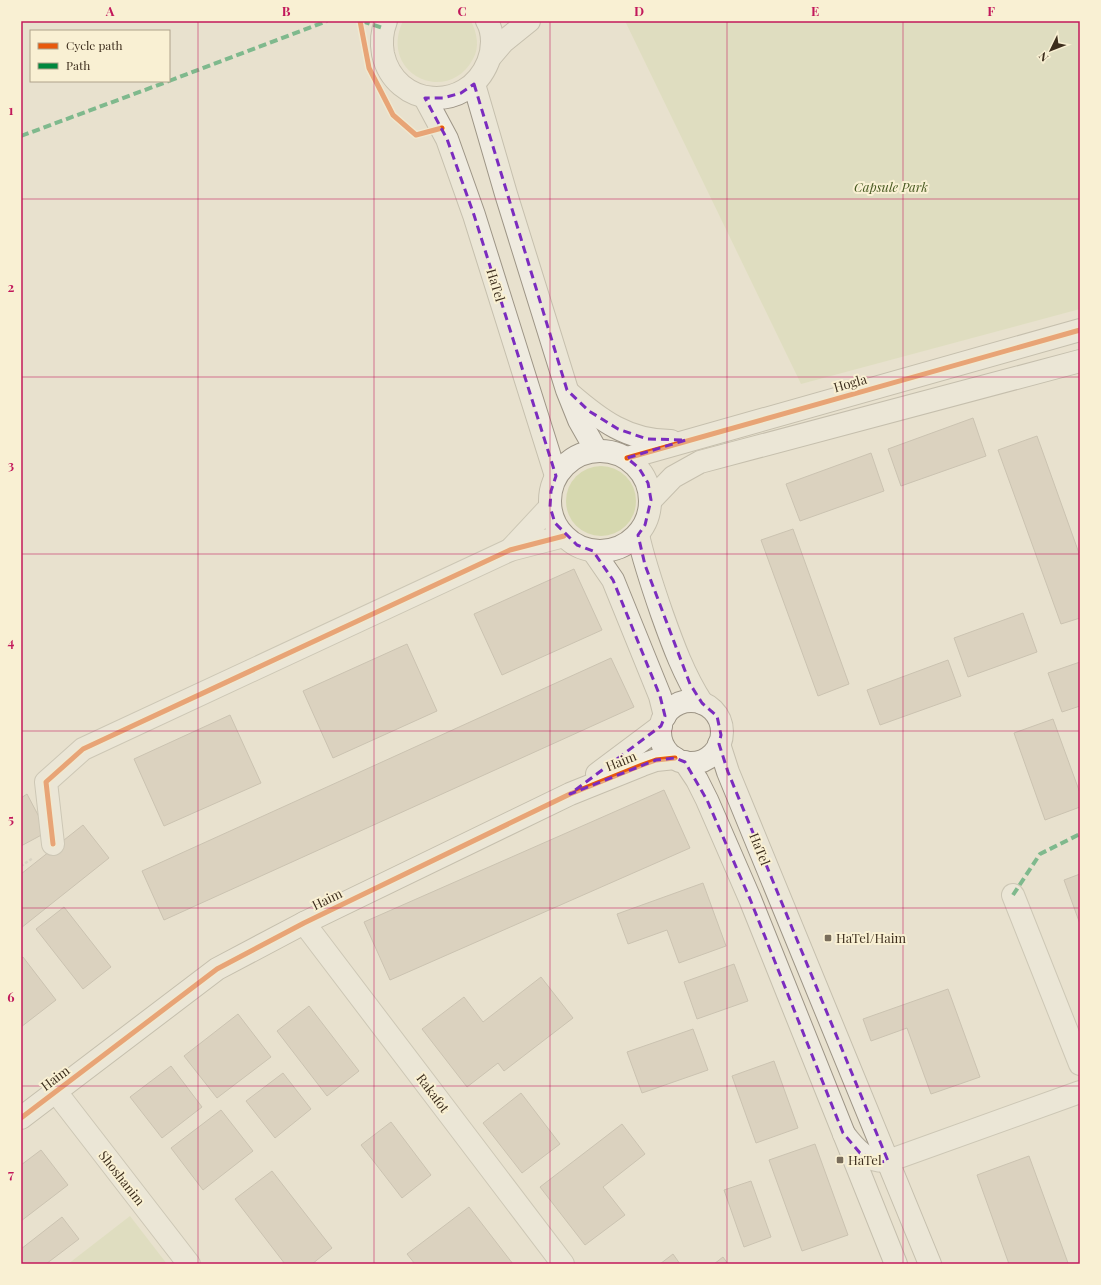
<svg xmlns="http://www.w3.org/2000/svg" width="1101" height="1285" font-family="'Playfair Display',serif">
<rect width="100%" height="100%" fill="#e8e1ce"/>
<g fill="#d6d8af">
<path d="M403 21H471C477 33 480 47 473 59 447 107 378 73 403 21Z"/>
<path d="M625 21H1080V309L801 384Z"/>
<circle cx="601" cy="501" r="35"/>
<path d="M130 1216 167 1264H68Z"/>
</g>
<g fill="#ccbfae" stroke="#a89c8d">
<path d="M973 418 986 456 901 486 888 449Z"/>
<path d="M1037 436 1080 556V618L1061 624 998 450Z"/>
<path d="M871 453 884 491 800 521 786 484Z"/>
<path d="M793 529 849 684 818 696 761 540Z"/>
<path d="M574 569 602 630 502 675 474 614Z"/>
<path d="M1023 613 1037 652 968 677 954 638Z"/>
<path d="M407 644 437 711 333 758 303 691Z"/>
<path d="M611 658 634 707 164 920 142 871Z"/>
<path d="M948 660 961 696 880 725 867 690Z"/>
<path d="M1080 662V706L1062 712 1048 673Z"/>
<path d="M230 715 261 783 164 826 134 759Z"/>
<path d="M1053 719 1080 793V807L1045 820 1014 733Z"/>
<path d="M664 790 690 848 390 980 364 922Z"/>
<path d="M27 794 47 832 21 846V798Z"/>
<path d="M83 825 109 858 21 928V874Z"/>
<path d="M1080 874V924L1064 880Z"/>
<path d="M703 883 726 946 679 963 667 930 628 944 617 914Z"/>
<path d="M64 907 111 967 83 989 36 929Z"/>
<path d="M23 957 56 1000 21 1027V958Z"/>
<path d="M734 964 748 1001 697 1019 684 982Z"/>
<path d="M541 977 573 1018 504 1071 498 1063 467 1087 422 1029 464 997 483 1022Z"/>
<path d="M948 989 980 1077 931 1094 907 1028 871 1041 863 1019Z"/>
<path d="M309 1006 359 1071 327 1096 277 1031Z"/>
<path d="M238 1014 271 1057 217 1098 184 1056Z"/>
<path d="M693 1029 708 1070 642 1093 627 1052Z"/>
<path d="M774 1061 798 1128 756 1143 732 1076Z"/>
<path d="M171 1066 202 1107 162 1138 130 1097Z"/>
<path d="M283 1073 311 1109 275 1138 246 1101Z"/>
<path d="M521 1093 560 1144 522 1173 483 1123Z"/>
<path d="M221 1110 253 1151 203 1190 171 1148Z"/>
<path d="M391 1122 431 1175 402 1198 361 1145Z"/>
<path d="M622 1124 645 1154 603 1187 625 1215 585 1245 540 1187Z"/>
<path d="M815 1144 848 1235 802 1251 769 1160Z"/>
<path d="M41 1150 68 1185 21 1221V1165Z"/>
<path d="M1029 1156 1068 1263 1065 1264H1009L977 1175Z"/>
<path d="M272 1171 332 1248 312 1264H285L235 1199Z"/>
<path d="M751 1181 771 1237 744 1247 724 1190Z"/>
<path d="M469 1207 513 1264H415L407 1254Z"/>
<path d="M62 1217 79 1239 46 1264H21V1249Z"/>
<path d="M673 1254 680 1264H660Z"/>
<path d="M723 1257 728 1264H714Z"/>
</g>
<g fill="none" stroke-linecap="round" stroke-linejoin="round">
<g stroke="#ada697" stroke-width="24">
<g id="street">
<path d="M510 550 550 507"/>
<path d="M53 844 46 782 83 749 510 550 564 536"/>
<path d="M1013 895 1080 1064"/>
<path d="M304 923 563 1264"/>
<path d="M56 1092 189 1264"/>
<path d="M844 1134C856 1150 867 1162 888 1161L1080 1092"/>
</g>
</g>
<g stroke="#9d9586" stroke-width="24">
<g id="secondary">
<path d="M386 21C382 31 381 43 383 54 395 108 467 114 488 62 493 50 494 33 487 21"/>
<path d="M491 56 503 42 529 21"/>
<path d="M474 84 506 194 567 390 579 420 596 450"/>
<path d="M425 98 447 139 474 215 556 476"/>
<path d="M569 393C600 420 628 441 671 441"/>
<circle cx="600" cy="501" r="50"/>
<path d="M627 458 1080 330"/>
<path d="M651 500 673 477 700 462 1080 361"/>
<path d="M638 535C644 562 653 588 662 614 673 645 684 675 702 703"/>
<path d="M593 551 613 580 660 696 665 716"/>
<circle cx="691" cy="732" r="31"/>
<path d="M719 744 728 772 930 1264"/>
<path d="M685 762 697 780 707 800 750 899 896 1264"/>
<path d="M597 774 661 726"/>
<path d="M21 1118 217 969 304 923 570 794 642 765 656 760 675 758"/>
</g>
</g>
<path stroke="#c8c2b6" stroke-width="2.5" stroke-dasharray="3 2" stroke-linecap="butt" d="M21 866 33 858"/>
<use href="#street" stroke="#efebe0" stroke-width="22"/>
<use href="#secondary" stroke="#efebe0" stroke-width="22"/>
<g stroke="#00873e" stroke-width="4" stroke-dasharray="8 4" stroke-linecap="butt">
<path d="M362 21 383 28"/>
<path d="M169 81 327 21"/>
<path d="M21 136 169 81"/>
<path d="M1013 895 1040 854 1080 834"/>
</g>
<g stroke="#f9f0d3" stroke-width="8">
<g id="cycleway">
<path d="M360 21 369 68 393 115 416 135 442 128"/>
<path d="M627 458 1080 330"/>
<path d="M53 844 46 782 83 749 510 550 564 536"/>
<path d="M21 1118 217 969 304 923 570 794 642 765 656 760 675 758"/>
</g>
</g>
<use href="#cycleway" stroke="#e8590c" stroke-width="5"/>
</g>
<path d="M0 0H1101V1285H0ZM474 84 567 390 589 411 618 429 647 439 686 440 627 458 639 468 648 483 651 500 645 525 638 535 645 565 690 684 702 703 717 716 721 735 719 744 728 772 888 1161 879 1162 860 1153 843 1133 750 899 707 800 685 762 675 758 656 760 570 794 661 726 665 716 660 696 613 580 593 551 577 545 555 523 550 507 551 491 556 476 474 215 447 139 425 98H443L461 93Z" fill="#e8e1ce" fill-opacity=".55" fill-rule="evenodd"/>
<path fill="none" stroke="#7b2cbf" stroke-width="3" stroke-dasharray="8 5" stroke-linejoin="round" d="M474 84 567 390 589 411 618 429 647 439 686 440 627 458 639 468 648 483 651 500 645 525 638 535 645 565 690 684 702 703 717 716 721 735 719 744 728 772 888 1161 879 1162 860 1153 843 1133 750 899 707 800 685 762 675 758 656 760 570 794 661 726 665 716 660 696 613 580 593 551 577 545 555 523 550 507 551 491 556 476 474 215 447 139 425 98H443L461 93Z"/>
<path fill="none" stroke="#c2185b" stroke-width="1" stroke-opacity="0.55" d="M198 21V1264M374 21V1264M550 21V1264M727 21V1264M903 21V1264M21 199H1080M21 377H1080M21 554H1080M21 731H1080M21 908H1080M21 1086H1080"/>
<g fill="#796d5b" stroke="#f9f0d3" stroke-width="1.5">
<rect x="824" y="934" width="8" height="8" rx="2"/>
<rect x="836" y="1156" width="8" height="8" rx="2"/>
</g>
<g text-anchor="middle" stroke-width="4" stroke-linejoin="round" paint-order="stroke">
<g font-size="13" font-style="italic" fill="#495b22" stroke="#f9f0d3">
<text x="891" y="192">Capsule Park</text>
</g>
<g font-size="13" fill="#3d2e1d" stroke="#f9f0d3">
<text transform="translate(496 285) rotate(73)" y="5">HaTel</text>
<text transform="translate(850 383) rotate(-16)" y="5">Hogla</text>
<text transform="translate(621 761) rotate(-22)" y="5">Haim</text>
<text transform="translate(760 849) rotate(68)" y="5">HaTel</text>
<text transform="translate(327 899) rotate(-26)" y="5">Haim</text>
<text transform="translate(55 1078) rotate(-37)" y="5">Haim</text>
<text transform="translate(433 1093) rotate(53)" y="5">Rakafot</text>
<text transform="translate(122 1178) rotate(52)" y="5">Shoshanim</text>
</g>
<g font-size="13" fill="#3d2e1d" stroke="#f9f0d3" text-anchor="start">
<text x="836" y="943">HaTel/Haim</text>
<text x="848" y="1165">HaTel</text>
</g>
</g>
<rect width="1101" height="1285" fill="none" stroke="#f9f0d3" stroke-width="44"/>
<rect x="30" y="30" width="140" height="52" fill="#f9f0d3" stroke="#aea28a"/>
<rect x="38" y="43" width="20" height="6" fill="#e8590c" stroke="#aea28a"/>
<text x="66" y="50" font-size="12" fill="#3d2e1d">Cycle path</text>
<rect x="38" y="63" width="20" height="6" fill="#00873e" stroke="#aea28a"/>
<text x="66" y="70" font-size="12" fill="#3d2e1d">Path</text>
<g transform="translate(1051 50) rotate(227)" stroke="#f9f0d3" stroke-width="3" paint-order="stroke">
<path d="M0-3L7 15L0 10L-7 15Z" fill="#3d2e1d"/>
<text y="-6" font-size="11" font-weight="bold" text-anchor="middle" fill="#3d2e1d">N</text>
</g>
<rect x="22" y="22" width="1057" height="1241" fill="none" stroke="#c2185b" stroke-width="1.5"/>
<g font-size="13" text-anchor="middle" font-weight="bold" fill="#c2185b">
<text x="110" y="16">A</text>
<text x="286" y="16">B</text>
<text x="462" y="16">C</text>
<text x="639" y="16">D</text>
<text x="815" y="16">E</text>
<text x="991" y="16">F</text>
<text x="11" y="115">1</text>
<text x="11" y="292">2</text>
<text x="11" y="470">3</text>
<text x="11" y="647">4</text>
<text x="11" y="824">5</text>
<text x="11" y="1002">6</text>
<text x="11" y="1179">7</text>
</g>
</svg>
